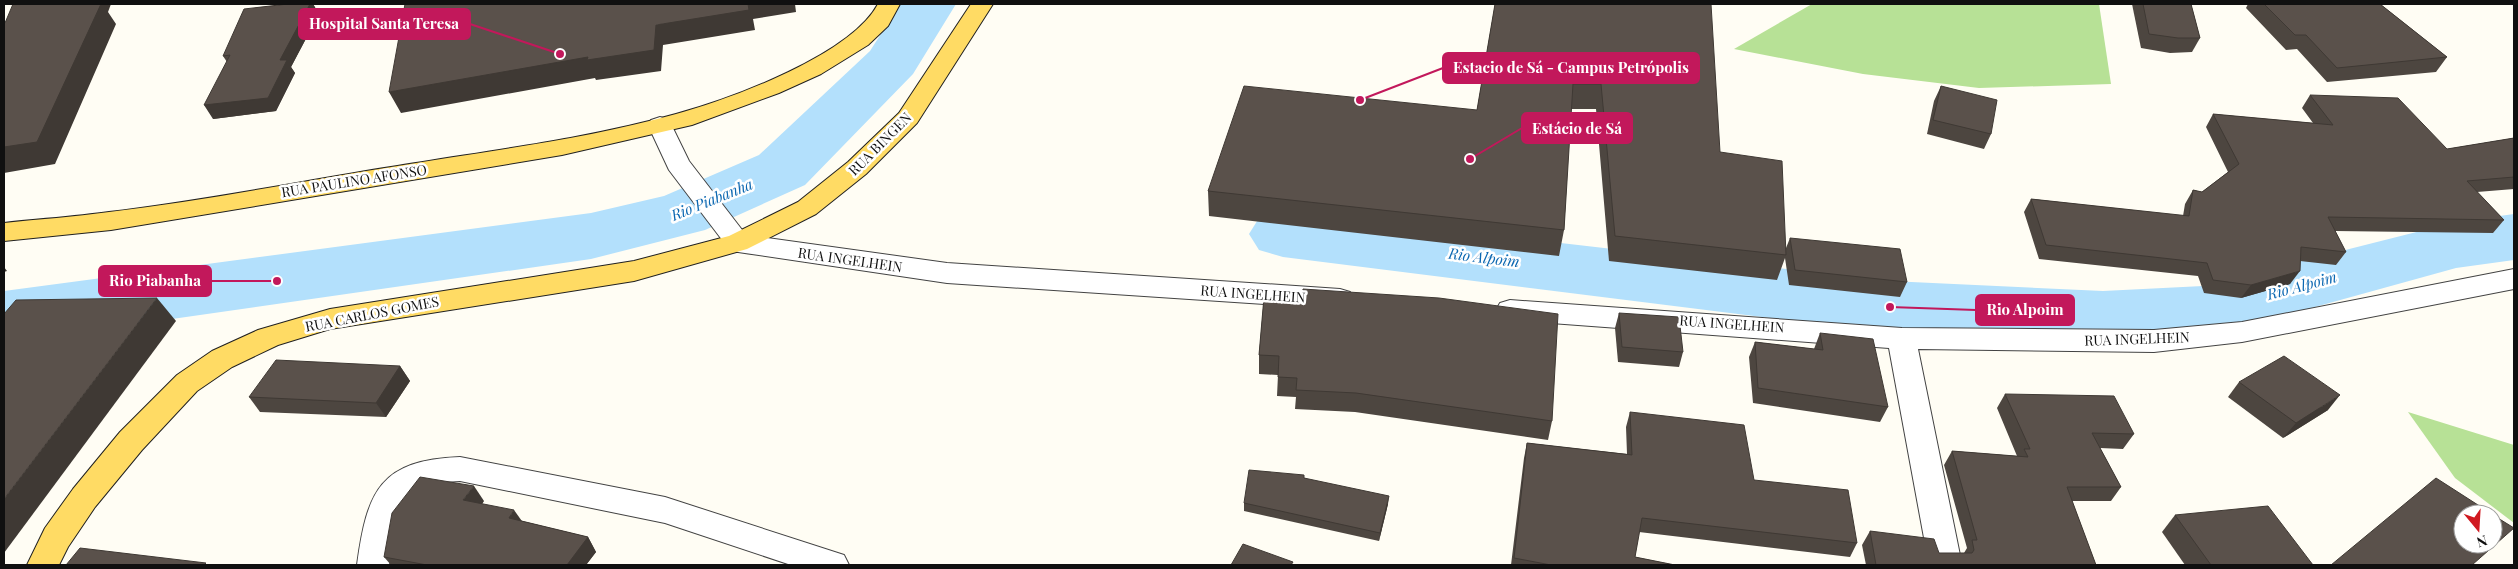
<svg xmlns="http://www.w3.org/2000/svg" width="2518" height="569" font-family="'Playfair Display',serif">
<rect width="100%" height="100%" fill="#fffdf4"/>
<g fill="#b7e196">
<path d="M1812 4H2099L2111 84 1979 88 1863 74 1734 49Z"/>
<path d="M2408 412 2514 445V523L2455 478Z"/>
</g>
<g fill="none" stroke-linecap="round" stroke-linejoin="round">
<g fill="#b3e0fc" fill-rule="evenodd">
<path d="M900 4H956L913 74 805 185 705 230 591 259 4 343V291L591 213 664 196 759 155 870 51Z"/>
<path d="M1283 211 1890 281 2103 291 2203 286 2456 222 2514 214V260L2456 268 2203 338 2103 343 1890 333 1283 257 1259 250 1249 234 1259 218Z"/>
</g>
<g stroke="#434343" stroke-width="2">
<g id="minor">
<path d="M660 117 669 120 689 161 746 235 947 263 1340 289 1350 292 1354 299 1350 306 1340 309 947 283 738 252 729 249 669 170 648 125 651 120Z"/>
<path d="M2514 269V289L2242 342 2154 352 1918 349 1962 565H1929L1889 348 1510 320 1500 317 1496 310 1500 303 1510 300 1902 328 2154 330 2242 322Z"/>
<path d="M460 457 665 497 844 555 849 565H791L665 523 460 481C449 482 436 481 425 485 394 496 394 538 389 565H357C367 491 380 460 460 457Z"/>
</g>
</g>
<g stroke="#212121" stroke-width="2">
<g id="primary">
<path d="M878 4H900L888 26 868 45 821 74 779 93 692 125 562 155 111 230 4 241V223C39 219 74 217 109 212 203 201 297 182 391 167 486 151 583 140 676 114 731 99 851 55 878 4Z"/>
<path d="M971 4H993L917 123 866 174 816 214 747 249 634 281 330 329 278 345 232 367 197 391 142 450 95 507 68 547 59 565H27L45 528 73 489 120 432 177 375 212 351 258 330 330 309 634 261 729 236 798 202 848 162 899 113Z"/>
</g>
</g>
<use href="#minor" fill="#fff" fill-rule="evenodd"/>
<use href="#primary" fill="#ffdb64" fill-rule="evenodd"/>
</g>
<g fill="#4d4640">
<path d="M288 4H313L319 14 291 67 295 73 276 111 213 119 227 62 223 56Z"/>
<path d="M1495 4 1720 152 1786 248 1790 238 1907 282 1900 297 1789 285 1785 258 1777 280 1609 261 1596 109H1571L1564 230 1559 256 1209 216 1208 191 1477 110Z"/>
<path d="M2132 4H2191L2200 38 2192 52 2170 53 2141 48Z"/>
<path d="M2248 4H2380L2447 57 2436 72 2327 82 2297 49 2286 50 2246 8Z"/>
<path d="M1941 86 1991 134 1984 149 1927 134 1934 101Z"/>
<path d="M2310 95 2447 149 2514 138V189L2477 192 2504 220 2493 233 2335 231 2346 252 2336 265 2300 261 2290 284 2241 298 2204 293 2198 276 2039 259 2024 212 2031 199 2183 216 2185 204 2193 190 2202 192 2228 172 2206 127 2213 114 2313 123 2302 108Z"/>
<path d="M1264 297 1552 421 1548 440 1355 412 1295 409 1296 397 1277 396 1278 375 1259 374V355Z"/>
<path d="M1619 313 1683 352 1679 367 1618 362 1615 328Z"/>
<path d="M1820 333 1888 407 1880 422 1753 403 1749 357 1755 342 1814 349Z"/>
<path d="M400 366 410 381 386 417 260 412 249 397Z"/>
<path d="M2239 382 2328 410 2283 438 2228 397Z"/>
<path d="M2005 394 2134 434 2123 449 2100 448 2121 487 2111 501H2072L2096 565H1866L1862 545 1870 531 1939 553H1964L1967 548 1944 465 1952 451 2017 456 1997 408Z"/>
<path d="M1630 412 1754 480 1857 543 1850 557 1639 532 1635 557 1675 565H1511L1524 458 1527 443 1627 454 1626 427Z"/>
<path d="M1304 478 1388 504 1379 541 1244 511V503Z"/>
<path d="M484 501 482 504 522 521 588 537 596 552 586 565H391L384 557Z"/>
<path d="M2175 515 2313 565H2185L2162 532Z"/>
</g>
<g fill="#3f3934">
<path d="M88 4H111L108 12 116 24 55 164 4 173V147Z"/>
<path d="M310 4H313L319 14 291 67 295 73 276 111 213 119 204 105Z"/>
<path d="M748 4H795L796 12 753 19 755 30 663 45 661 71 596 80 595 78 401 113 389 92 656 25Z"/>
<path d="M4 267 7 271 4 272Z"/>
<path d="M2300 271 2290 284 2241 298 2251 285Z"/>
<path d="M157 298 176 321 4 553V499Z"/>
<path d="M400 366 410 381 386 417 376 403Z"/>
<path d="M2340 395 2328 410 2283 438 2296 423Z"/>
<path d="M474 486 484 501 473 515 463 500Z"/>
<path d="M1389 496 1388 504 1379 541 1380 533Z"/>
<path d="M514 510 524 524 509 518Z"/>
<path d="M588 537 596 552 586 565H567Z"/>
</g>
<g fill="#5a514b" stroke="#3f3934">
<path d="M13 4H101L37 142 4 147V23H5Z"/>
<path d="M288 4H310L280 60H287L268 98 204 105 230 55 223 56 244 9Z"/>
<path d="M405 4H748L749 10 656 25 654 50 587 60 588 57 389 92Z"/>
<path d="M1495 4H1711L1720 152 1782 161 1786 255 1615 236 1601 84H1573L1564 230 1208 191 1244 86 1477 110Z"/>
<path d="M2143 4H2191L2200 38H2178L2149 34Z"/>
<path d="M2264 4H2380L2447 57 2337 68 2306 35H2295Z"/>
<path d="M1941 86 1997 100 1991 134 1933 120Z"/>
<path d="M2310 95 2398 98 2447 149 2514 138V177L2467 181 2504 220 2328 217 2346 252 2301 247 2300 271 2251 285 2213 280 2207 263 2046 245 2031 199 2189 216 2193 190 2202 192 2239 164 2213 114 2333 125Z"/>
<path d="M1790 238 1900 249 1907 282 1795 270Z"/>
<path d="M1303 289 1439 298 1558 314 1552 421 1356 393 1296 390 1297 378 1278 377 1279 356 1259 355 1264 297 1302 299Z"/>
<path d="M157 298 4 499V314L16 300Z"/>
<path d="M1619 313 1679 317 1683 352 1622 347Z"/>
<path d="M1820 333 1873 339 1888 407 1758 388 1755 342 1823 350Z"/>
<path d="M2284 356 2340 395 2296 423 2239 382Z"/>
<path d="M276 360 400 366 376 403 249 397Z"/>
<path d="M2005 394 2114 396 2134 434 2092 433 2121 487H2067L2096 565H1876L1870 531 1934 539 1939 553H1972L1974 550 1972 540H1977L1952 451 2028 457 2024 449H2030Z"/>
<path d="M1630 412 1744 425 1754 480 1848 490 1857 543 1642 518 1635 557 1675 565H1551L1514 558 1527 443 1632 455Z"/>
<path d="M1249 470 1304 475V478L1389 496 1380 533 1244 503Z"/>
<path d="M420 477 474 486 463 500 514 510 509 518 588 537 567 565H427L384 557 392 513Z"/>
<path d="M2436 478 2492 514H2463V544H2493V515L2514 528 2472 565H2331Z"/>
<path d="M2268 506 2313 565H2211L2175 515Z"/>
<path d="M1243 544 1293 562 1291 565H1231Z"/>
<path d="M80 548 206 563 204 565H66Z"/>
</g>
<g text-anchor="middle" stroke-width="5" stroke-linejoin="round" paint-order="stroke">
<g font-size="14" fill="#101010" stroke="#fff">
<text transform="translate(880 144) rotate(-45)" y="5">RUA BINGEN</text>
<text transform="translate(354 181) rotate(-9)" y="5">RUA PAULINO AFONSO</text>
<text transform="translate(850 260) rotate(8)" y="5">RUA INGELHEIN</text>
<text transform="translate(1253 294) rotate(4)" y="5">RUA INGELHEIN</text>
<text transform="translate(372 314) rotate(-11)" y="5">RUA CARLOS GOMES</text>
<text transform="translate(1732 324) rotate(4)" y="5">RUA INGELHEIN</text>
<text transform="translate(2137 339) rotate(-2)" y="5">RUA INGELHEIN</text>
</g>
<g font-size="15" font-style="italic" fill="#0b67b1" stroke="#fff">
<text transform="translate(712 200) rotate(-22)" y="5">Rio Piabanha</text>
<text transform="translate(1484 258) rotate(7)" y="5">Rio Alpoim</text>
<text transform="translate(2302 286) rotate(-15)" y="5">Rio Alpoim</text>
</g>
</g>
<path fill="none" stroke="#c2185b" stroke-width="2" d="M560 54L470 24M1360 100L1443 68M1470 159L1522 128M277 281L211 281M1890 307L1976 310"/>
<g fill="#c2185b" stroke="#fff" stroke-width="2">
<circle cx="560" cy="54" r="5"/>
<circle cx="1360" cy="100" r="5"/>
<circle cx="1470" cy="159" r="5"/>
<circle cx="277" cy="281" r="5"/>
<circle cx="1890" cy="307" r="5"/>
</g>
<g fill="#c2185b" stroke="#c2185b" stroke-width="2">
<rect x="299" y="9" width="171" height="30" rx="5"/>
<rect x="1443" y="53" width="256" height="30" rx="5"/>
<rect x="1522" y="113" width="110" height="30" rx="5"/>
<rect x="99" y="266" width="112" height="30" rx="5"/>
<rect x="1976" y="295" width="98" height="30" rx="5"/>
</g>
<g font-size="15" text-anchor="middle" font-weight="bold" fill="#fff">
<text x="384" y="29">Hospital Santa Teresa</text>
<text x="1571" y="73">Estacio de Sá - Campus Petrópolis</text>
<text x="1577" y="134">Estácio de Sá</text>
<text x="155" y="286">Rio Piabanha</text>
<text x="2025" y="315">Rio Alpoim</text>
</g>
<rect width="2518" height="569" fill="none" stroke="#101010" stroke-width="10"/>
<g transform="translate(2478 529) rotate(162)"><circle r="24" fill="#ffffff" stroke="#9f9f9f"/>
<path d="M0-4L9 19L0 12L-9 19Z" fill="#d01920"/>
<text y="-8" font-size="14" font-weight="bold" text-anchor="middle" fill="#101010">N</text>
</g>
</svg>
